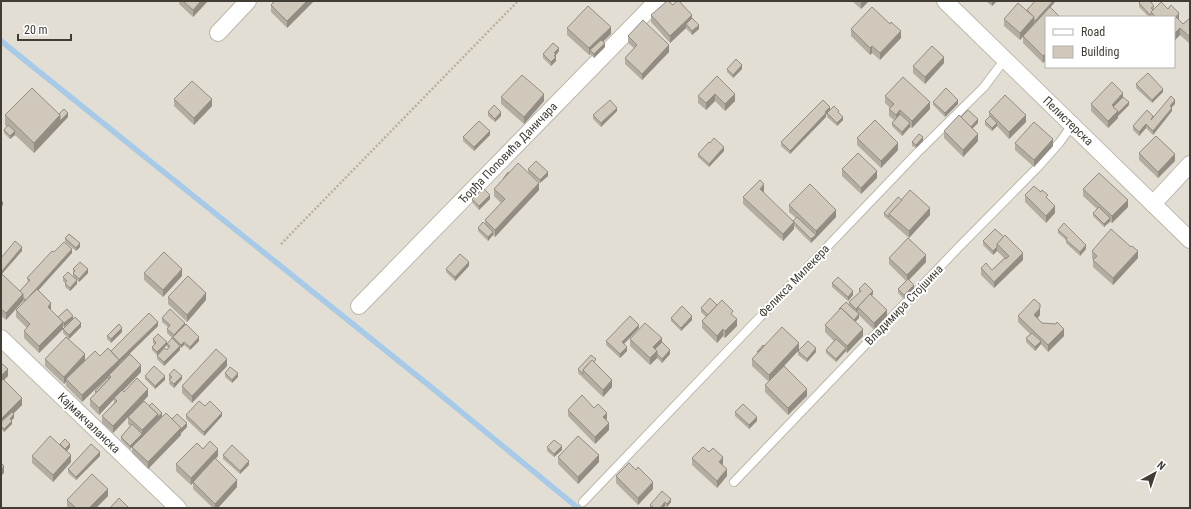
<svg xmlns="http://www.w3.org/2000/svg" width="1191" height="509" font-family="'Roboto Condensed',sans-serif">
<rect width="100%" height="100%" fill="#f0ede4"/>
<path fill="#e3ded3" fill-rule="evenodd" d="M1 1H1190V508H1ZM1046 17H1174V67H1046Z"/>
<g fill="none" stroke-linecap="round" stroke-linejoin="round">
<path stroke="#a6cae7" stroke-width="5.5" d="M1 41 431 387 578 508"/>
<g stroke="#bdb7ab" stroke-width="10">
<g id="lane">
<path d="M734 482 958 248 1037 168 1060 142 1072 125"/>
<path d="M583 502 917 153 984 87 1005 59"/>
</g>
</g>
<g stroke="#bdb7ab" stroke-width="18">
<g id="street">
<path d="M945 1 1190 240"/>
<path d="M218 33 248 1"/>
<path d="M1153 204 1190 164"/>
<path d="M359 306 657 1"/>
<path d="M1 338 178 508"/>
</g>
</g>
<path stroke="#bab09b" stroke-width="2.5" stroke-dasharray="2 2" stroke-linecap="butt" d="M281 244 518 1"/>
<use href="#lane" stroke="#fff" stroke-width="8"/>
<use href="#street" stroke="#fff" stroke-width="16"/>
</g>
<g fill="#b3aca1">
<path d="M179 1H208L193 17 179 4Z"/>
<path d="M271 1H314L287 28 271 12V5L273 3Z"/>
<path d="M852 1H869L861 9Z"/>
<path d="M986 1H997L992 6Z"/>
<path d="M1141 1H1150L1154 6V9L1153 10 1161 2 1168 9 1171 5 1179 13V20L1183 24 1190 18V44L1180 35 1174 41V17H1149L1139 7V3Z"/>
<path d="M673 5 692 18 699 29 692 35 686 28 670 43 651 22V15Z"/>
<path d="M1050 8 1046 17 1043 63 1023 43V37L1020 40 1004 26V19L1026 10Z"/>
<path d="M567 28 611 34 603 42 605 47 594 58 590 54 589 55 567 35Z"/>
<path d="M851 29 901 38 880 60 872 53 870 55 851 36Z"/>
<path d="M628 36 669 52 642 80 625 64V58L634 48 628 43Z"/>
<path d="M559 51 556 55V61L551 66 543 58V54Z"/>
<path d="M944 63 925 84 913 73V66Z"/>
<path d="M727 69H742L733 78 727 72Z"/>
<path d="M717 76 735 101 725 111 715 101 706 110 698 103V96Z"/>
<path d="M1136 84 1163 92 1152 103 1136 88Z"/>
<path d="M885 96 930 109 912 128 910 127 902 136 892 126V123L894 120 889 116V109L890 108 885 103Z"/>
<path d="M501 97 544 101 524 124 501 104Z"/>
<path d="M1123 97 1129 105 1118 116V118L1108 128 1091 111V104Z"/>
<path d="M174 99 212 106 194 125 174 106Z"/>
<path d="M933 102 958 104 945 117 933 105Z"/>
<path d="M1175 104 1172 107V111L1153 135 1146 128 1139 136 1133 130V126L1153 117Z"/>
<path d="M830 110 839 113 843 120 837 126 827 117V113L826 115V117L790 154 781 146V142Z"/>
<path d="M617 111 601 127 593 119V115Z"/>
<path d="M488 112 501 116 495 122 488 116Z"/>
<path d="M989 112 1026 122 1009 139 997 126 992 131 985 125V121L989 117Z"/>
<path d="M59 114 68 117 34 153 15 135 10 139 4 133V130L7 127 5 125V115Z"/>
<path d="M978 123 972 128 978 141 963 157 944 138V131Z"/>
<path d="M490 135 474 151 463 141V137Z"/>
<path d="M857 138 898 150 881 168 857 145Z"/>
<path d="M923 141 916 148 912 146V142Z"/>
<path d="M1015 143 1053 146 1034 167 1015 150Z"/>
<path d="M724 151 709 167 698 157V154Z"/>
<path d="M1139 153 1175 161 1158 178 1139 160Z"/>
<path d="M528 169 548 176 540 183 528 172Z"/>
<path d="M842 169 877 178 861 194 842 176Z"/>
<path d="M503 179 539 190 495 237 493 235 488 241 478 231V228L485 224V220L501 203 494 196V189L503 180Z"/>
<path d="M1083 189 1128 207 1112 223 1110 222 1104 227 1093 216V213L1097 209 1083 196Z"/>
<path d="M764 191 763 193 793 221 796 218 789 212V205L836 217 811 243 794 226V229L783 241 743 204V197Z"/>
<path d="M1025 195 1055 213 1046 223 1025 202Z"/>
<path d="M472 199H490L479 210 472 202Z"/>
<path d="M902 200 930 215 909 238 884 216V213Z"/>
<path d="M995 229 1023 260 994 288 981 275V268L992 270 1004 258 997 251 993 255 983 245V241Z"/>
<path d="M1058 230 1086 249 1080 256 1066 243V240L1058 233Z"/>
<path d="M65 238 80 247 76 251 65 242Z"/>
<path d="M1092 251 1138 258 1113 285 1093 267V260L1092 258Z"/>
<path d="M54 252 72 253 38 290 51 310 58 317 67 309 64 327 63 326V329L81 327 69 339 63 333V329L39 353 24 338V331L27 328 16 317V310L24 302 23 301 6 320 1 316V276L20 291 28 282 27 278Z"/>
<path d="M889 258 926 262 909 280 914 289 904 299 898 293V289L906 281 889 264Z"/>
<path d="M469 266 455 281 446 272V269Z"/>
<path d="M73 269 88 273 79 282 77 280V284L70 291 65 287V283L63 281V277H73Z"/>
<path d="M144 273 182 276 163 297 144 280Z"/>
<path d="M832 283 853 295 848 301 832 287Z"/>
<path d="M859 289 873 294 872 296 887 317 874 330 859 315V318L855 322 863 336 847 353 846 351 836 362 826 353V350L834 341 825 332V325L849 305V302L859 293Z"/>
<path d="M168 297 206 300 187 322 168 304Z"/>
<path d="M717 305 733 316 737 326 725 338 723 336 717 343 702 328V321L706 317 701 312V308Z"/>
<path d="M1040 315 1038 318 1042 323 1064 336 1048 352 1041 344 1035 351 1026 342V338L1030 334 1018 322V316Z"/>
<path d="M162 318 185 325 199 341 190 350 184 345 181 348H180V350L164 366 157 359V355L152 350V347L155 345 153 343V339L167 345 164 348 167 350 168 348 167 347V344L173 339 167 333V329L168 327 162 322Z"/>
<path d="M671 318 692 320 681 331 671 321Z"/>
<path d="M158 326 119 364V365L141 372 122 391 124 392 148 396 113 433 102 423V416L114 403V399L99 415 90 406V399L95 394V391L104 381 82 402 66 386V382L64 384 45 366V359L85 360 100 356 111 351Z"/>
<path d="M639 328 624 344 627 351 620 358 606 345V341Z"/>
<path d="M122 332 111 343 107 339V336Z"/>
<path d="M630 339 662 342 670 354 662 363 657 358 650 365 630 346Z"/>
<path d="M764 346 799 350 779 371 807 396 788 415 765 392V385L769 382 752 366V359L757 354V352Z"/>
<path d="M798 351 816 352 807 362 798 355Z"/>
<path d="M1 363 8 376 4 380 22 405 14 413V418L11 420 12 424 4 432 1 429Z"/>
<path d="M596 363 595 364 612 387 603 397 578 373V369Z"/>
<path d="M1190 365V373H1189V366Z"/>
<path d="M227 366 192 403 182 393V386Z"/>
<path d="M225 373 238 377 232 383 225 377Z"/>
<path d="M169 375 182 379 174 388 169 384 170 380 169 379Z"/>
<path d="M145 376 165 380 155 389 145 379Z"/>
<path d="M149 406 162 416 172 419 187 427 181 433V435L148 469 132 453V447L130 449 121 440V437L130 426 128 424V417Z"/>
<path d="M205 406 222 416 204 436 186 419V415Z"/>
<path d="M568 410 607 420 609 430 595 444 568 416Z"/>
<path d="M735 412 757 421 749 429 735 416Z"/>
<path d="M60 444 70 447 67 451 71 462 53 482 32 463V456Z"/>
<path d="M547 447 562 450 554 457 547 451Z"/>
<path d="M203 449 218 456 215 459 237 487 218 508H213L193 489V483L191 485 176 471V464Z"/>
<path d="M709 452 723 464V465L727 476 717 488 692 465V458Z"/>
<path d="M223 455 249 465 240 474 223 459Z"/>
<path d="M100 456 76 480 68 473V469Z"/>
<path d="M558 457 599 462 578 484 558 464Z"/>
<path d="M616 476 653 489 638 505 616 483Z"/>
<path d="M108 496 96 508H68L67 507V500Z"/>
<path d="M671 499V502L667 507 665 506 663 508H650V505Z"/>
</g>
<g fill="#928c83">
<path d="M201 1H208L193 17V10Z"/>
<path d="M307 1H314L287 28V21Z"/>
<path d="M862 1H869L861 9V2Z"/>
<path d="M992 1H997L992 6Z"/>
<path d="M1053 1H1056L1035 25V21Z"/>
<path d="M1179 13V20L1176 24V17Z"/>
<path d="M692 15V22L686 24V28L670 43V36Z"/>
<path d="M1034 17V24L1020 40V33Z"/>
<path d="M699 25V29L692 35V31Z"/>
<path d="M611 27V34L592 52 590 50V54L589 55V48Z"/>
<path d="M1180 28V35L1174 41V34Z"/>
<path d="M901 31V38L880 60V53Z"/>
<path d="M605 43V47L594 58V54Z"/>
<path d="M669 45V52L642 80V74Z"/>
<path d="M872 46V53L870 55V48Z"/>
<path d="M559 48V51L556 55V61L551 66V62L554 53Z"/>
<path d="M1046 53V60L1043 63V56Z"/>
<path d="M944 57V63L925 84V77Z"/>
<path d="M742 65V69L733 78V75Z"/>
<path d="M1163 89V92L1152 103V100Z"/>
<path d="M1123 93V100L1114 110 1112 105Z"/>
<path d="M544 94V101L524 124V117Z"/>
<path d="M715 94V101L706 110V103Z"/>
<path d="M735 94V101L725 111V104Z"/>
<path d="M212 99V106L194 125V118Z"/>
<path d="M958 100V104L945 117V113Z"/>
<path d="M1175 100V104L1170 109V106Z"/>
<path d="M930 102V109L912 128V121Z"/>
<path d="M1129 102V105L1118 116V118L1108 128V121L1118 111Z"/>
<path d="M830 107V110L826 115V117L790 154V151Z"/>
<path d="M617 108V111L601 127V123Z"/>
<path d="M1172 108V111L1153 135V131Z"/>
<path d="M900 110V117L896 122V115Z"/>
<path d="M501 112V116L495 122V119Z"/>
<path d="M68 113V117L34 153V143L60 115Z"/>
<path d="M1026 115V122L1009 139V132Z"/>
<path d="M843 117V120L837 126V123Z"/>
<path d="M978 119V123L969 132V128Z"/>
<path d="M910 123V127L902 136V132Z"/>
<path d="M997 123V126L992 131V128Z"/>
<path d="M1146 124V128L1139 136V132Z"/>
<path d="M15 131V135L10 139V136Z"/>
<path d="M490 131V135L474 151V147Z"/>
<path d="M978 134V141L963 157V150Z"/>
<path d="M923 137V141L916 148V145Z"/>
<path d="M1053 139V146L1034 167V160Z"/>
<path d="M898 143V150L881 168V161Z"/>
<path d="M724 147V151L709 167V164Z"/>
<path d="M1175 154V161L1158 178V172Z"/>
<path d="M877 171V178L861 194V188Z"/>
<path d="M548 172V176L540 183V180Z"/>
<path d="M539 183V190L495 237V230Z"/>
<path d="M764 184V191L760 196V189Z"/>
<path d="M490 195V199L479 210V206Z"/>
<path d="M1128 200V207L1112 223V216Z"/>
<path d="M3 201V205L1 207V203Z"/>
<path d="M1055 206V213L1046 223V216Z"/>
<path d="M930 208V215L909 238V231Z"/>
<path d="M836 210V217L816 238V231Z"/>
<path d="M1110 218V221L1104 227V224Z"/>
<path d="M794 222V229L783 241V234Z"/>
<path d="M493 232V235L488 241V237Z"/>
<path d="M816 235V238L811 243V239Z"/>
<path d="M80 243V247L76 251V248Z"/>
<path d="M1086 245V249L1080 256V252Z"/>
<path d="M22 247V251L2 274V271Z"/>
<path d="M997 247V251L993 255V251Z"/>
<path d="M72 249V253L26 304V300Z"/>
<path d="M2 250V257L1 258V251Z"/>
<path d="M1138 251V258L1113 285V278Z"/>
<path d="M1023 253V260L994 288V282Z"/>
<path d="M926 255V262L907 282V275Z"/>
<path d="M469 262V266L455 281V277Z"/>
<path d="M88 269V273L79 282V279Z"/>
<path d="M182 269V276L163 297V290Z"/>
<path d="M77 280V284L70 291V288Z"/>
<path d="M914 285V289L904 299V295Z"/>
<path d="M853 291V295L848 301V297Z"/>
<path d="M873 291V294L860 309 858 307V310L856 312V309Z"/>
<path d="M206 293V300L187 322V315Z"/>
<path d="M23 294V301L6 320V313Z"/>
<path d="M51 303V310L48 307Z"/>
<path d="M1040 308V315L1034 322V315Z"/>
<path d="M887 310V317L874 330V323Z"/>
<path d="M859 314V318L852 325V322Z"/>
<path d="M73 316V319L64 327V323Z"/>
<path d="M692 316V320L681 331V328Z"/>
<path d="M737 319V326L725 338V331Z"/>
<path d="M63 322V329L39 353V346Z"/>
<path d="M158 322V326L119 364V366L82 402V395Z"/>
<path d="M81 323V327L69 339V335Z"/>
<path d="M185 323V326L174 337V335Z"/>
<path d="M639 325V328L622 346V342Z"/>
<path d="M122 328V332L111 343V339Z"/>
<path d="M723 329V336L717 343V336Z"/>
<path d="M863 329V336L847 353V346Z"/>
<path d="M1064 329V336L1048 352V345Z"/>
<path d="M199 337V341L190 350V347Z"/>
<path d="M662 338V345L655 352 653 347Z"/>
<path d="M1041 341V344L1035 351V347Z"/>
<path d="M167 342V345L157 355V352Z"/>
<path d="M184 342V345L181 348V345Z"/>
<path d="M799 343V350L769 382V375Z"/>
<path d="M180 346V350L164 366V362Z"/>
<path d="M627 347V351L620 358V354Z"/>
<path d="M816 348V352L807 362V359Z"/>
<path d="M846 348V351L836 362V359Z"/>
<path d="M670 350V354L662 363V359Z"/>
<path d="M657 351V358L650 365V358Z"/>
<path d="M85 354V361L66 379V382L64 384V377Z"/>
<path d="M227 359V366L192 403V396Z"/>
<path d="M141 365V372L115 399 114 398V399L99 415V408Z"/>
<path d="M8 369V376L1 383V376Z"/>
<path d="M238 373V377L232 383V380Z"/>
<path d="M165 376V380L155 389V386Z"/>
<path d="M182 376V379L174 388V384Z"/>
<path d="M612 380V387L603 397V390Z"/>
<path d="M148 389V396L113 433V426Z"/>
<path d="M807 389V396L788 415V408Z"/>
<path d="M22 398V405L1 426V419Z"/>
<path d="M162 413V416L130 449V446L142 434V430L158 414Z"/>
<path d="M222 413V416L204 436V432Z"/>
<path d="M607 413V420L603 417Z"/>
<path d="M14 414V418L10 422V419Z"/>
<path d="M757 417V421L749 429V425Z"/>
<path d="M12 421V424L4 432V429Z"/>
<path d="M187 423V427L181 433V435L148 469V462L181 428Z"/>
<path d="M609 423V430L595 444V437Z"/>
<path d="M70 444V447L64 455V451Z"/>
<path d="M562 446V450L554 457V454Z"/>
<path d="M218 449V456L193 483V482V483L191 485V478Z"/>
<path d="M100 452V456L76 480V477Z"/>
<path d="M71 455V462L53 482V475Z"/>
<path d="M599 455V462L578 484V477Z"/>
<path d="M723 457V464L719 469V462Z"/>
<path d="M249 461V465L240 474V471Z"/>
<path d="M4 466V473L1 476V470Z"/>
<path d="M727 469V476L717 488V481Z"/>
<path d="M237 480V487L218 508H215V504Z"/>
<path d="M653 482V489L638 505V498Z"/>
<path d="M108 489V496L96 508H89Z"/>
<path d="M671 499V502L667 507V504Z"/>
<path d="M665 502V506L663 508H660Z"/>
</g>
<g fill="#d0c8bb" stroke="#928c83">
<path d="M183 1H201L193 10Z"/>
<path d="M275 1H307L287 21 271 5Z"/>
<path d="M667 1H668L673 5 677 1H679L692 15 670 36 651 15Z"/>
<path d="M1035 1H1053L1035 21H1034V17L1027 10Z"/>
<path d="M1141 1H1150L1154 6 1151 8 1153 10 1150 15 1139 3Z"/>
<path d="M1161 2 1168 9 1171 5 1179 13 1176 17 1183 24 1190 18V37L1180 28 1174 34V17H1156L1151 12Z"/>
<path d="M1018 3 1034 17 1020 33 1004 19Z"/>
<path d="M588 6 611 27 589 48 567 28Z"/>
<path d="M872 7 890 24 891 22 901 31 880 53 872 46 870 48 851 29Z"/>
<path d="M1050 7 1060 17H1046V53L1043 56 1023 36Z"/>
<path d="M692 18 699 25 692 31 686 24Z"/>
<path d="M643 20 669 45 642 74 625 58 637 45 628 36Z"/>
<path d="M601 40 605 43 594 54 590 50Z"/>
<path d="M553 43 559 48 554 53 556 54 554 56 556 57 551 62 543 54Z"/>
<path d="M932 46 944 57 925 77 913 66Z"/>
<path d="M736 59 742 65 733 75 727 69Z"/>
<path d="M1148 73 1163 89 1152 100 1136 84Z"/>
<path d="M522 75 544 94 524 117 501 97Z"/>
<path d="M717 76 735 94 725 104 715 94 706 103 698 96Z"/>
<path d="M903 77 930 102 912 121 900 110 896 115 889 109 894 104 885 96Z"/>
<path d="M192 81 212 99 194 118 174 99Z"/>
<path d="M1112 82 1123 93 1112 105 1118 111 1108 121 1091 104Z"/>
<path d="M32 88 60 115 34 143 5 115Z"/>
<path d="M946 88 958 100 945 113 933 102Z"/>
<path d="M1005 95 1026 115 1009 132 989 112Z"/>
<path d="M1171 96 1175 100 1170 106 1172 108 1153 131 1146 124 1139 132 1133 126 1147 110 1153 116 1151 120Z"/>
<path d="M1123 97 1129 102 1118 113V111L1113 107Z"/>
<path d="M610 100 617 108 601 123 593 115Z"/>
<path d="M823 100 830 107 825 112 826 113 790 151 781 142Z"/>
<path d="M494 105 501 112 495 119 488 112Z"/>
<path d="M834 106 839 111 838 112 843 117 837 123 827 113Z"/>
<path d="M64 109 68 113 60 121V115L59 114Z"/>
<path d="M968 110 978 119 971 127 961 117Z"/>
<path d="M900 114 910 123 902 132 892 123Z"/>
<path d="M959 115 978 134 963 150 944 131Z"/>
<path d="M990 116 997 123 992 128 985 121Z"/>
<path d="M875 120 898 143 881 161 857 138Z"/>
<path d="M479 121 490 131 474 147 463 137Z"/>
<path d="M1034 122 1053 139 1034 160 1015 143Z"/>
<path d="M8 125 15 131 10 136 4 130Z"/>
<path d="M919 134 923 137 916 145 912 142Z"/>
<path d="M1156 136 1175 154 1158 172 1139 153Z"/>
<path d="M714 138 724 147 709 164 698 154 709 142 710 143Z"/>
<path d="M858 153 877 171 861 188 842 169Z"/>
<path d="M536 161 548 172 540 180 528 169Z"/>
<path d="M518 163 539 183 495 230 485 220 505 199 494 189Z"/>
<path d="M508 172 509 173 503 179Z"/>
<path d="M1099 173 1128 200 1112 216 1083 189Z"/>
<path d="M760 180 764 184 760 189 794 222 783 234 743 197Z"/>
<path d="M810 184 836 210 816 231 789 205Z"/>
<path d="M1034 186 1041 192 1042 190 1048 195 1046 197 1055 206 1046 216 1025 195Z"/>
<path d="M483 188 490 195 479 206 472 199Z"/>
<path d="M910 190 930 208 909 231 889 214Z"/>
<path d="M898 197 902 200 889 214V217L884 213Z"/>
<path d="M1099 207 1110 218 1104 224 1093 213Z"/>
<path d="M797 217 816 235 811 239 793 221Z"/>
<path d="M483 222 493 232 488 237 478 228Z"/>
<path d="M1064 223 1086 245 1080 252 1066 240 1067 238 1058 230Z"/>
<path d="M995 229 1004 237 997 244V247L993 251 983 241Z"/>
<path d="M1111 229 1131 247 1132 246 1138 251 1113 278 1093 260 1097 256 1092 251Z"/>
<path d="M69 234 80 243 76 248 65 238Z"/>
<path d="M1005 235 1023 253 994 282 981 268 986 263 992 270 1005 258 1006 259 1009 256 997 244Z"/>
<path d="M908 238 926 255 907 275 889 258Z"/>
<path d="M15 241 22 247 2 271 1 270V258Z"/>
<path d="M64 242 72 249 26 300 23 298V294L20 291 30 280 27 278 52 251 54 252Z"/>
<path d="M164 252 182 269 163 290 144 273Z"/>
<path d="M460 254 469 262 455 277 446 269Z"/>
<path d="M80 262 88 269 79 279 73 273 75 271 73 269Z"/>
<path d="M68 272 77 280 70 288 65 283 67 281 63 277Z"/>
<path d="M2 274 23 294 6 313 1 309V276Z"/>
<path d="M188 276 206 293 187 315 168 297Z"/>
<path d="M838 277 853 291 848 297 832 283Z"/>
<path d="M908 279 914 285 904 295 898 289Z"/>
<path d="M865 283 873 291 856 309 849 302 861 291 859 289Z"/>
<path d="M37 289 51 303 48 307 63 322 39 346 24 331 30 324 16 310Z"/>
<path d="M870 294 887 310 874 323 858 307Z"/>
<path d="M710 298 717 305 708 315 701 308Z"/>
<path d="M1034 299 1040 304V308L1034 315 1042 323 1056 324 1057 322 1064 329 1048 345 1018 316Z"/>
<path d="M722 300 733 311 731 314 737 319 725 331 723 329 717 336 702 321Z"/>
<path d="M846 302 859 314 854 320 841 308 839 309Z"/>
<path d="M682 306 692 316 681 328 671 318Z"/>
<path d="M841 308 863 329 847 346 825 325Z"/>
<path d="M67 309 73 316 64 323 58 317Z"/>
<path d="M170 309 185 323 174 335 167 329 170 325 162 318Z"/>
<path d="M149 313 158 322 119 360 111 351Z"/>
<path d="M630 316 639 325 622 342 627 347 620 354 606 341Z"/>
<path d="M75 317 81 323 69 335 63 329Z"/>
<path d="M645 323 662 338 653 347 657 351 650 358 630 339Z"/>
<path d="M119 324 122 328 111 339 107 336Z"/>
<path d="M186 324 199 337 190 347 184 342 181 345 173 337Z"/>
<path d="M782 327 799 343 769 375 752 359Z"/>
<path d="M1032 333 1041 341 1035 347 1026 338Z"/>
<path d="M158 334 167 342 157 352 152 347 156 343 153 339Z"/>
<path d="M66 337 85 354 64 377 45 359Z"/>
<path d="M172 338 180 346 164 362 157 356 164 348 167 350 170 346 167 344Z"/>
<path d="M836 339 846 348 836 359 826 350Z"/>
<path d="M808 341 816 348 807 359 798 351Z"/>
<path d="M662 342 670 350 662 359 657 354V351L655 349Z"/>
<path d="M763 345 764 346 758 352H757Z"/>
<path d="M108 348 119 360 82 395 66 379 95 351 100 356Z"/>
<path d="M216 349 227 359 192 396 182 386Z"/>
<path d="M130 354 141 365 99 408 90 399 111 377 109 375Z"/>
<path d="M591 355 596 359 594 362 592 360 583 370V374L578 369Z"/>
<path d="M592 360 612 380 603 390 583 370Z"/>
<path d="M1 363 8 369 1 376Z"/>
<path d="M154 366 165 376 155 386 145 376Z"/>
<path d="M784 366 807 389 788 408 765 385Z"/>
<path d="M230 367 238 373 232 380 225 373Z"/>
<path d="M174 369 182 376 174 384 169 380 172 377 169 375Z"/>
<path d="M108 377 109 379 97 392 95 391Z"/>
<path d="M137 378 148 389 113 426 102 416 117 401 114 398 122 390 124 392Z"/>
<path d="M3 379 22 398 1 419V381Z"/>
<path d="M582 395 594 408 598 404 607 413 603 417 609 423 595 437 568 410Z"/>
<path d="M144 401 158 414 142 430 128 417Z"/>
<path d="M199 401 205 406 210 401 222 413 204 432 186 415Z"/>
<path d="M152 403 162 413 158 417V414L149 406Z"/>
<path d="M743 404 757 417 749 425 735 412Z"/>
<path d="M12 412 14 414 10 419 12 421 4 429 1 426V422Z"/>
<path d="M166 413 181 428 148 462 132 447Z"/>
<path d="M177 414 187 423 181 429V428L172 419Z"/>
<path d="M132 424 142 434 130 446 121 437Z"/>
<path d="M50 436 71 455 53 475 32 456Z"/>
<path d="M578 436 599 455 578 477 558 457Z"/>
<path d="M65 439 70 444 65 449 60 444Z"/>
<path d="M554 440 562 446 554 454 547 447Z"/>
<path d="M210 441 218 449 191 478 176 464 197 443 203 449Z"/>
<path d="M91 444 100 452 76 477 68 469Z"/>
<path d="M232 445 249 461 240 471 223 455Z"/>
<path d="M703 447 709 452 713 448 723 457 719 462 727 469 717 481 692 458Z"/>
<path d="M215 458 237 480 215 504 193 482Z"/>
<path d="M1 463 4 466 1 470Z"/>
<path d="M629 463 636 470 638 467 653 482 638 498 616 476Z"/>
<path d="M92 474 108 489 89 508H76L67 500Z"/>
<path d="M662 491 671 499 667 504 665 502 660 508H654L650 505Z"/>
<path d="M119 498 129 508H110Z"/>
</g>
<g text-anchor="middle" stroke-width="4" stroke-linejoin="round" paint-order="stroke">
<g font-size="12" fill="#413d35" stroke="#fff">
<text transform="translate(1068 121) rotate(44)" y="4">Пелистерска</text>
<text transform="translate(508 153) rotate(-46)" y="4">Ђорђа Поповића Даничара</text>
<text transform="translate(794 281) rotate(-46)" y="4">Феликса Милекера</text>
<text transform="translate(904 305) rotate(-46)" y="4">Владимира Стојшина</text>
<text transform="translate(89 423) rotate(44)" y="4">Кајмакчаланска</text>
</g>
</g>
<rect width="1191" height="509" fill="none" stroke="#413d35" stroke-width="4"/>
<rect x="1045" y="16" width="130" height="52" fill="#ffffff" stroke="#b3b1ae"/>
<rect x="1053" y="29" width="20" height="6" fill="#ffffff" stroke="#b3b1ae"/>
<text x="1081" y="36" font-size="12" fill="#413d35">Road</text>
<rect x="1053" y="46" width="20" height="12" fill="#d0c8bb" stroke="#b3b1ae"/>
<text x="1081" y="56" font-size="12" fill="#413d35">Building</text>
<g transform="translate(1155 473) rotate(40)" stroke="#ffffff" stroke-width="3" paint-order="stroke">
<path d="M0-3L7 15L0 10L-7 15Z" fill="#413d35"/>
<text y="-6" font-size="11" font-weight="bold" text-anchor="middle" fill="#413d35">N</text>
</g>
<path d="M18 34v6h53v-6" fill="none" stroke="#413d35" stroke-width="2"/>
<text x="24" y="34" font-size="12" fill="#413d35" stroke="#ffffff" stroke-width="3" paint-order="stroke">20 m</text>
</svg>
